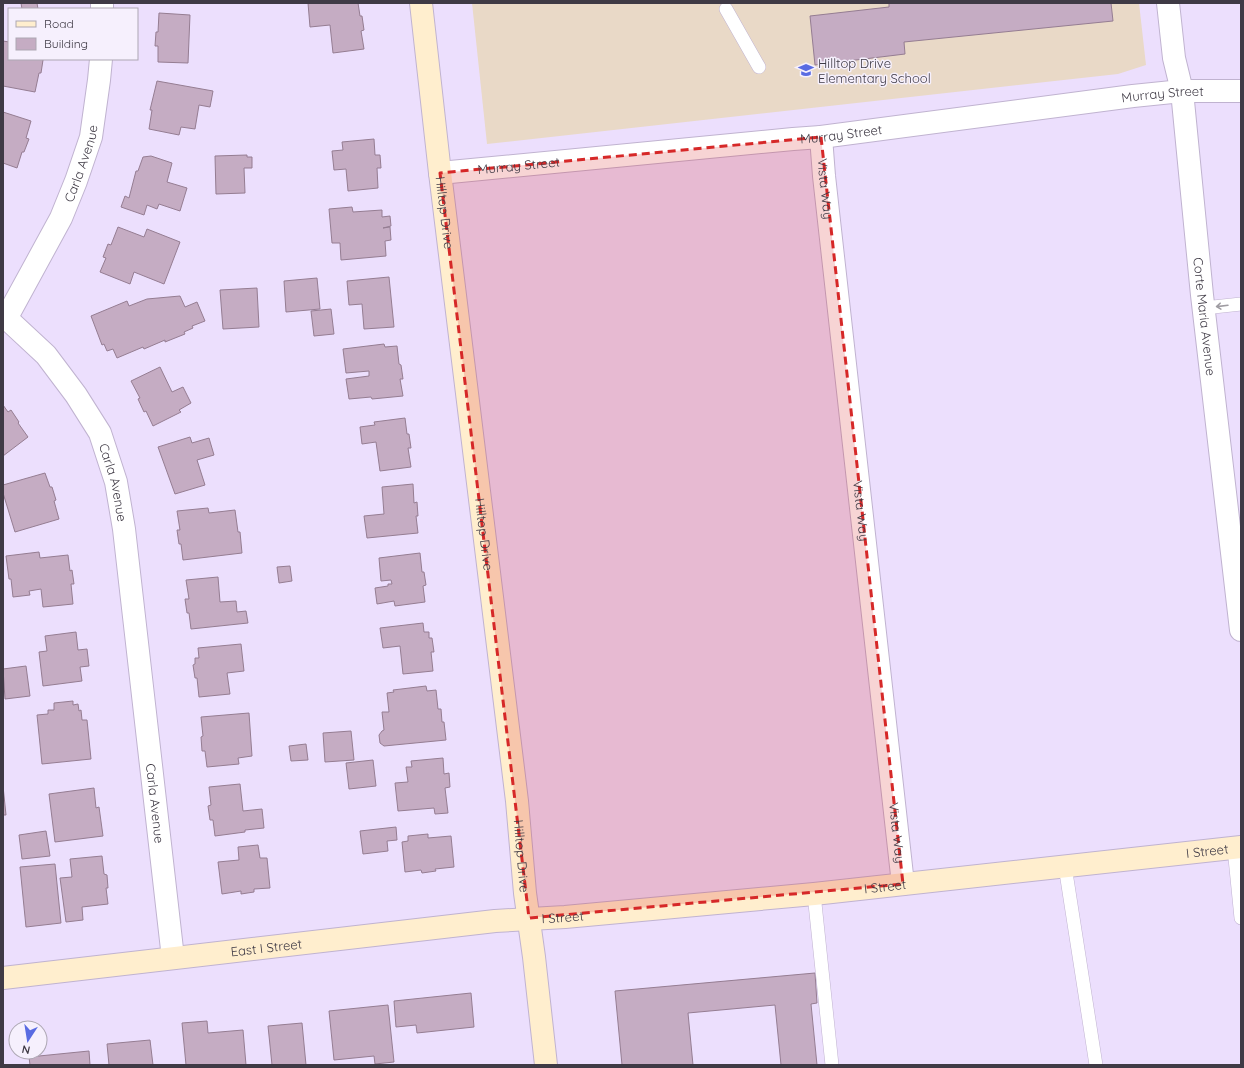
<svg xmlns="http://www.w3.org/2000/svg" width="1244" height="1068" font-family="Quicksand,sans-serif">
<rect width="100%" height="100%" fill="#ecdffd"/>
<path fill="#e9d9c7" d="M472 3H1139L1146 65 1118 74 487 144Z"/>
<g fill="#c5acc3" stroke="#957d92">
<path d="M21 3H37L38 9H22Z"/>
<path d="M308 3H358L360 16H362L364 30 361 31 364 49 333 53 330 25 310 27Z"/>
<path d="M889 3H1111L1113 21 904 42 905 54 815 65 810 16 889 7Z"/>
<path d="M159 13 190 15 188 63 158 62V46H155L156 32H158Z"/>
<path d="M3 41 9 42V59H42L43 60 41 73H39L35 92 3 86Z"/>
<path d="M157 81 213 91 210 107 199 105 195 129 181 127 179 135 149 129 152 110H150Z"/>
<path d="M3 112 31 121 26 138 29 139 24 152H22L17 168 3 163Z"/>
<path d="M374 139 375 155H380L381 168H377L378 188 348 191 346 169 334 170 332 151 343 150 342 142Z"/>
<path d="M247 155V157H252V168H244L245 193 216 194 215 156Z"/>
<path d="M151 156 172 163 167 182 187 188 180 211 159 204 157 209 147 205 144 215 121 207 125 196 129 198 136 171H138L143 157Z"/>
<path d="M352 207 353 212 382 210V217L390 216 391 226 383 228 390 227 391 240 385 241 386 256 341 260 340 243H332L329 209Z"/>
<path d="M118 227 144 237 147 229 180 242 164 284 134 272 130 284 100 272 106 258 103 257 108 244 111 245Z"/>
<path d="M389 277 394 327 364 329 362 304 349 305 347 281Z"/>
<path d="M317 278 320 309 286 312 284 281Z"/>
<path d="M257 288 259 327 223 329 220 290Z"/>
<path d="M180 296 185 307 197 302 205 321 192 326 193 328 184 332 185 334 165 342V340L144 349 143 347 117 358 113 349 107 351 104 344 102 345 91 316 127 301 129 306 147 299Z"/>
<path d="M331 309 334 334 314 336 311 311Z"/>
<path d="M384 344 385 347 397 346 399 364 401 365 403 379H400L403 396 372 399 371 397 349 399 346 379 369 376V371L346 373 343 349Z"/>
<path d="M160 367 172 392 183 387 191 403 179 410 181 412 153 426 146 411 144 412 138 399 140 398 131 381Z"/>
<path d="M3 405 8 412 11 410 19 422 18 423 28 437 3 456Z"/>
<path d="M405 418 407 434H409L411 448H408L411 467 380 471 376 442 362 444 360 427 375 425 374 422Z"/>
<path d="M190 437 192 443 209 438 214 455 197 460 205 485 175 494 158 447Z"/>
<path d="M45 473 50 487H52L56 500 54 501 59 519 15 532 3 493V485Z"/>
<path d="M413 484 414 503 417 502 418 516H416L418 533 367 538 364 516 384 514 382 487Z"/>
<path d="M208 508 209 513 235 510 238 532H240L242 553 183 560 181 544H179L177 530H180L177 511Z"/>
<path d="M39 552 40 558 68 555 70 571 72 570 74 584H71L73 604 43 607 41 589 29 591 30 595 13 597 11 579H9L6 556Z"/>
<path d="M420 553 422 572H424L426 585 423 586 425 602 395 606 394 601 377 604 375 588 388 586V584H392L391 580 381 581 379 558Z"/>
<path d="M290 566 292 581 279 583 277 567Z"/>
<path d="M218 577 220 602 236 601 237 612 246 611 248 623 191 629 189 613H187L185 599H189L186 580Z"/>
<path d="M423 623 424 632H429V638H432L434 652H431L433 671 403 674 400 646 383 648 380 628Z"/>
<path d="M76 632 78 650 87 649 89 666 80 667 82 681 43 686 39 652 47 651 45 636Z"/>
<path d="M241 644 244 671 227 673 230 694 199 697 197 678H195L193 665 195 664V658H199L198 648Z"/>
<path d="M26 666 30 696 5 699 3 669Z"/>
<path d="M426 686 427 691 436 690 438 709H441L442 722H444L446 740 384 746 380 743 379 735 382 731 384 730 382 712H389L387 693 394 692 393 690Z"/>
<path d="M73 701V705L78 704 79 711 81 710 82 720H87L91 759 42 764 37 715 48 714V710H54V703Z"/>
<path d="M249 713 252 756 238 758 239 764 207 767 205 751H202L201 737 203 736 201 717Z"/>
<path d="M351 731 354 760 325 762 323 733Z"/>
<path d="M306 744 308 760 291 761 289 746Z"/>
<path d="M443 758 444 774 449 773 450 787 445 788 448 813 435 814 434 808 398 811 395 783 408 782 406 767H412L411 761Z"/>
<path d="M373 760 376 786 349 789 346 763Z"/>
<path d="M240 784 243 811 262 809 264 828 245 830V832L215 836 213 820H210L208 806 211 805 209 787Z"/>
<path d="M3 786 6 815H3Z"/>
<path d="M94 788 96 808 99 807 103 836 55 842 49 794Z"/>
<path d="M396 827 397 840 387 841 388 851 363 854 360 831Z"/>
<path d="M46 831 50 856 22 859 19 835Z"/>
<path d="M428 834V838L451 836 454 867 435 869 436 871 422 873 421 870 405 872 402 842 408 841V836Z"/>
<path d="M258 845 260 858H267L270 888 254 889V892L241 894V891L222 894 218 862 239 860 238 847Z"/>
<path d="M102 856 104 874 107 875 108 888H106L108 904 82 907 83 920 66 922 60 878 72 877 70 859Z"/>
<path d="M55 864 61 923 26 927 20 867Z"/>
<path d="M815 973 817 1003 811 1004 817 1065H781L775 1005 688 1013 693 1065H622L615 991Z"/>
<path d="M471 993 474 1027 417 1033 416 1025 396 1027 394 1001Z"/>
<path d="M388 1005 394 1062 375 1064 374 1056 334 1060 329 1011Z"/>
<path d="M207 1021 208 1033 243 1030 246 1065H186L182 1023Z"/>
<path d="M302 1023 306 1065H272L268 1026Z"/>
<path d="M150 1040 153 1065H109L107 1044Z"/>
<path d="M89 1051 90 1065H30L29 1057Z"/>
</g>
<g fill="none" stroke-linecap="round" stroke-linejoin="round">
<g stroke="#c0b3d0" stroke-width="14">
<g id="lane">
<path d="M726 9 759 67"/>
<path d="M1204 308 1241 304"/>
<path d="M1234 848 1241 918"/>
<path d="M1065 866 1096 1065"/>
<path d="M814 894 832 1065"/>
</g>
</g>
<g stroke="#c0b3d0" stroke-width="24">
<g id="street">
<path d="M102 3V9"/>
<path id="s1" d="M1168 3 1174 58 1182 91 1202 295 1241 630"/>
<path id="s2" d="M821 137 824 176 903 884"/>
<path id="s3" d="M440 173 793 139 821 137 1133 96 1182 91H1241"/>
<path id="s4" d="M3 315 46 355 76 395 100 433 116 482 124 529 173 958"/>
<path id="s5" d="M7 317 61 218 76 181 91 137 99 80 101 59"/>
</g>
</g>
<g stroke="#c0b3d0" stroke-width="24">
<g id="secondary">
<path id="s6" d="M421 3 440 173 517 801 525 893 534 957 546 1065"/>
<path id="s7" d="M3 978 495 921 565 917 814 894 1241 847"/>
</g>
</g>
<use href="#lane" stroke="#fff" stroke-width="13"/>
<use href="#street" stroke="#fff" stroke-width="22"/>
<use href="#secondary" stroke="#ffeece" stroke-width="22"/>
</g>
<defs><path id="oneway-shaft" d="M-6 0H5M1.5-3L5.5 0L1.5 3" fill="none" stroke-width="1.6" stroke-linecap="round" stroke-linejoin="round"/></defs>
<use stroke="#9f9ca2" href="#oneway-shaft" transform="translate(1222 306) rotate(173)"/>
<path fill="#d62828" fill-opacity="0.2" stroke="#d62828" stroke-width="3" stroke-dasharray="8 5" stroke-linejoin="round" d="M821 137 903 884 529 918 440 173Z"/>
<defs>
<g id="school-bare" transform="scale(1.2)"><path d="M0-5L7-2L0 1L-7-2ZM-4 1L0 2.5L4 1V4Q0 6-4 4Z" fill="#596be2" stroke="#f6f0fd" stroke-width="2.5" paint-order="stroke"/></g>
</defs>
<g fill-rule="evenodd">
<use href="#school-bare" x="806" y="70"/>
</g>
<g text-anchor="middle" stroke-width="3" stroke-linejoin="round" paint-order="stroke">
<g font-size="13" fill="#3f3a45" stroke="#f6f0fd" text-anchor="start">
<text x="818" y="68">Hilltop Drive<tspan x="818" dy="15">Elementary School</tspan></text>
</g>
<g font-size="13" fill="#3f3a45" stroke="#f6f0fd">
<text dy="5" stroke="none"><textPath href="#s3" startOffset="727">Murray Street</textPath></text>
<text dy="5" stroke="none"><textPath href="#s3" startOffset="403">Murray Street</textPath></text>
<text dy="5" stroke="none"><textPath href="#s5" startOffset="171">Carla Avenue</textPath></text>
<text dy="5" stroke="none"><textPath href="#s3" startOffset="79">Murray Street</textPath></text>
<text dy="5" stroke="none"><textPath href="#s2" startOffset="52">Vista Way</textPath></text>
<text dy="5" stroke="none"><textPath href="#s6" startOffset="211">Hilltop Drive</textPath></text>
<text dy="5" stroke="none"><textPath href="#s1" startOffset="316">Corte Maria Avenue</textPath></text>
<text dy="5" stroke="none"><textPath href="#s4" startOffset="205">Carla Avenue</textPath></text>
<text dy="5" stroke="none"><textPath href="#s2" startOffset="376">Vista Way</textPath></text>
<text dy="5" stroke="none"><textPath href="#s6" startOffset="535">Hilltop Drive</textPath></text>
<text dy="5" stroke="none"><textPath href="#s4" startOffset="529">Carla Avenue</textPath></text>
<text dy="5" stroke="none"><textPath href="#s2" startOffset="700">Vista Way</textPath></text>
<text dy="5" stroke="none"><textPath href="#s7" startOffset="1211">I Street</textPath></text>
<text dy="5" stroke="none"><textPath href="#s6" startOffset="859">Hilltop Drive</textPath></text>
<text dy="5" stroke="none"><textPath href="#s7" startOffset="887">I Street</textPath></text>
<text dy="5" stroke="none"><textPath href="#s7" startOffset="563">I Street</textPath></text>
<text dy="5" stroke="none"><textPath href="#s7" startOffset="265">East I Street</textPath></text>
</g>
</g>
<rect width="1244" height="1068" fill="none" stroke="#3f3a45" stroke-width="8"/>
<rect x="8" y="8" width="130" height="52" fill="#f6f0fd" stroke="#ada7b3"/>
<rect x="16" y="21" width="20" height="6" fill="#ffeece" stroke="#ada7b3"/>
<text x="44" y="28" font-size="12" fill="#3f3a45">Road</text>
<rect x="16" y="38" width="20" height="12" fill="#c5acc3" stroke="#ada7b3"/>
<text x="44" y="48" font-size="12" fill="#3f3a45">Building</text>
<g transform="translate(28 1040) rotate(192)"><circle r="19" fill="#f6f0fd" stroke="#ada7b3"/>
<path d="M0-3L7 15L0 10L-7 15Z" fill="#596be2"/>
<text y="-6" font-size="11" font-weight="bold" text-anchor="middle" fill="#3f3a45">N</text>
</g>
</svg>
